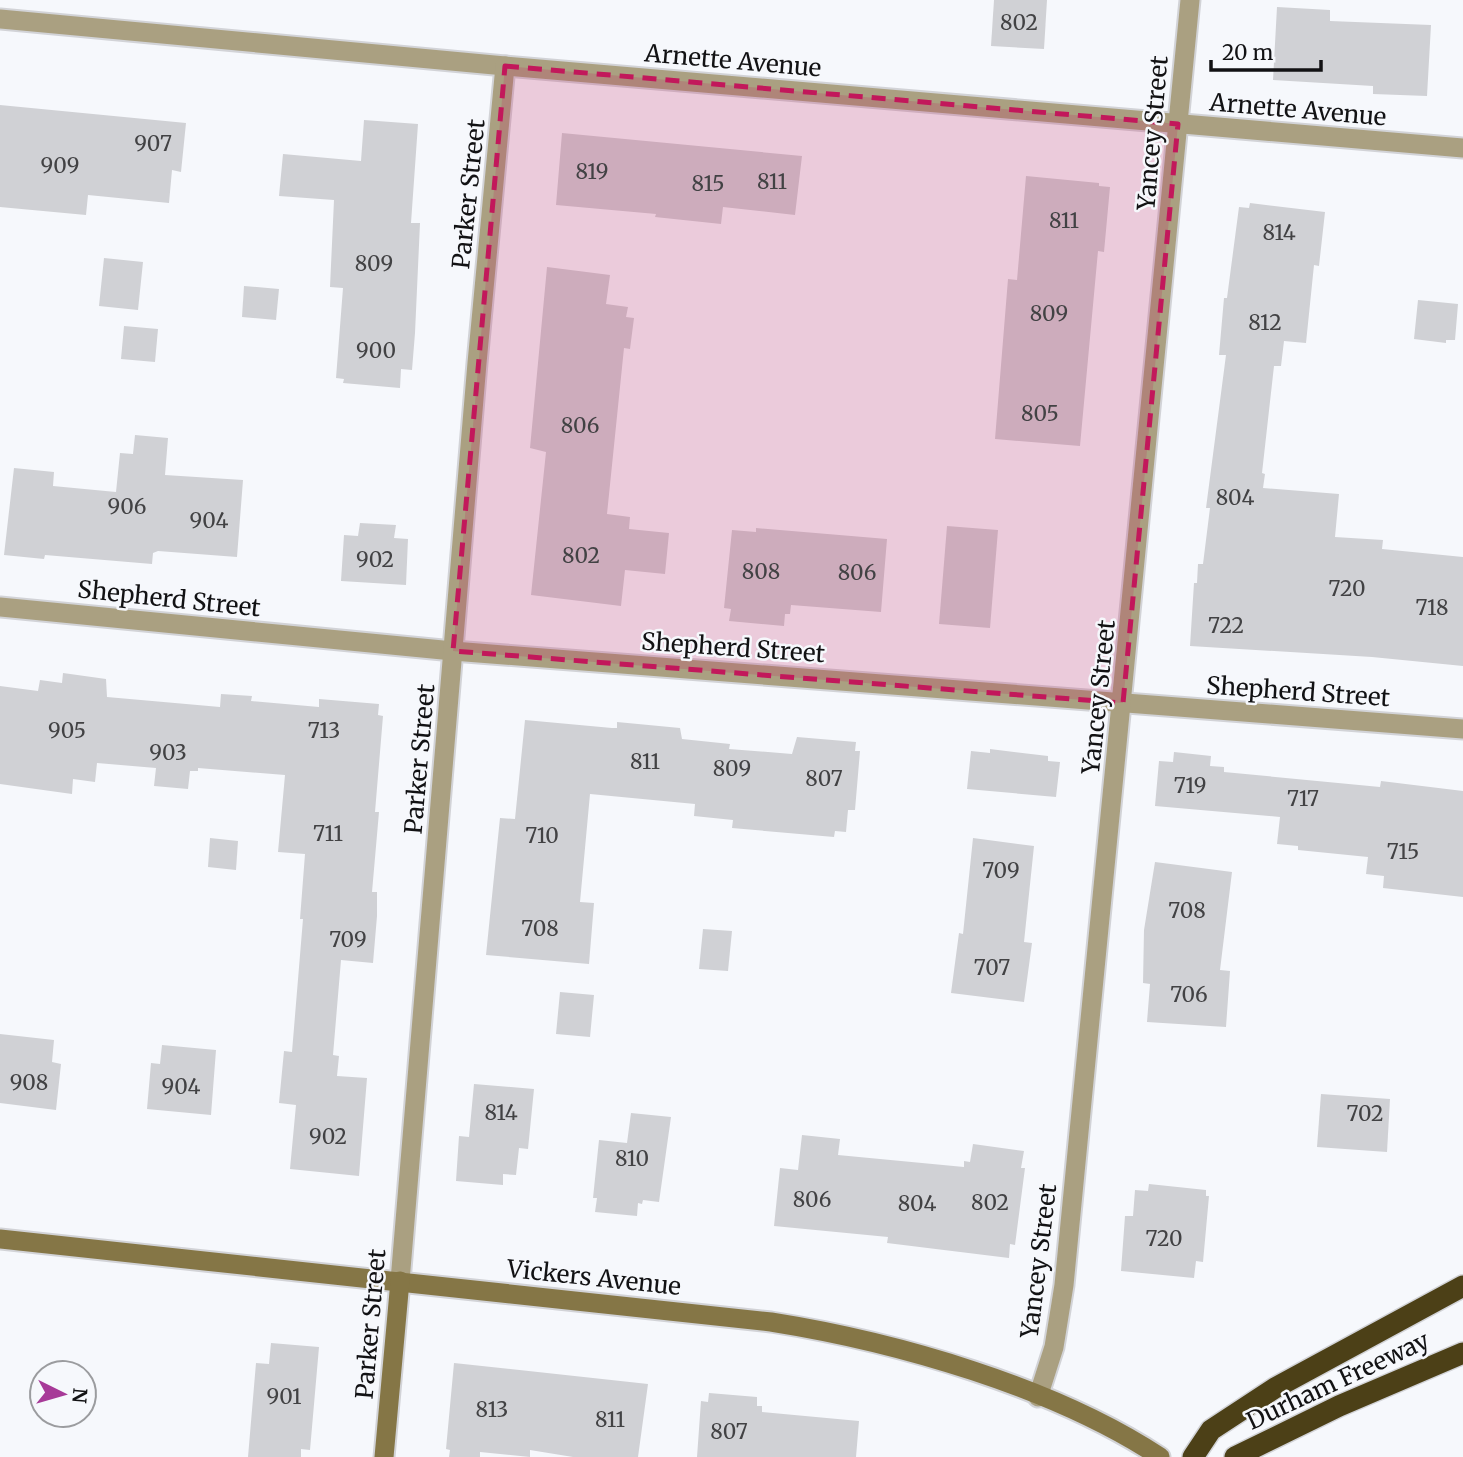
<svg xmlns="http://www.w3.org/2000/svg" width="1463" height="1457" font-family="Merriweather,serif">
<rect width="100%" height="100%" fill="#f6f8fc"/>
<g fill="#d0d1d5">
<path d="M994 0H1047L1044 49 991 46Z"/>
<path d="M1277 7 1330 10V21L1431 25 1427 96 1373 94V86L1273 80Z"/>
<path d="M0 105 186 123 181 172 172 170 169 203 88 195 86 215 0 207Z"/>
<path d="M364 120 418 124 411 223H420L415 333 412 370 401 369 400 388 343 383 344 379 336 378 343 288 330 287 334 200 279 196 283 154 361 161Z"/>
<path d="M562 133 802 156 795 215 723 207 721 224 655 217 656 214 556 205Z"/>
<path d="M1026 176 1099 183V186L1110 187 1104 252 1098 251 1080 446 995 439 1008 279 1017 280Z"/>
<path d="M1250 203 1325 212 1319 266 1314 265 1306 343 1284 341 1281 366H1274L1262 473 1265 474 1263 488 1339 494 1335 537 1383 540 1382 549 1463 557V666L1372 657 1190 646 1194 583H1197L1198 564H1203L1210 508H1206L1226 355H1219L1224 298H1227L1239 207 1249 208Z"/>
<path d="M104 258 143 262 138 310 99 306Z"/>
<path d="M547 267 610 275 606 304 628 307 626 317 634 318 630 349 624 348 607 514 630 517 629 529 669 533 665 574 625 570 621 606 531 595 546 452 530 448Z"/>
<path d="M244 286 279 289 276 320 242 317Z"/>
<path d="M1418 300 1458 304 1455 340H1446V343L1414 339Z"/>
<path d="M124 326 158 329 155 362 121 359Z"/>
<path d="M135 435 168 438 165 475 243 480 237 557 158 551 153 553 152 564 45 555 44 559 4 555 14 468 54 472 53 486 116 492 120 453 133 454Z"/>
<path d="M360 523 396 525 394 538 408 539 406 585 341 581 344 535 358 536Z"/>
<path d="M947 526 998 530 990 628 939 624Z"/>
<path d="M756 528 887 539 881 612 791 605 790 614H785L784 626 729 621 731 609 724 608 732 530 756 532Z"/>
<path d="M63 673 106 679 107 697 220 707 221 694 252 696 251 701 319 707V699L379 704 378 715 383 716 375 812H379L372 892H377V916L373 963 341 960 333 1055 339 1056 337 1076 367 1078 359 1176 290 1169 296 1105 279 1103 284 1051 292 1052 303 919H300L305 854 278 852 285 775 198 768V771H190L188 789 154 786 156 768 97 763 95 782 73 779 72 794 0 784V686L38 691 40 680 62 683Z"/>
<path d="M525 720 612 728H617V722L680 728 682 739 730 744 729 749 792 754 797 737 856 742 855 751H860L855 810H848L846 832 835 831 834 837 732 828 733 820 694 816 695 804 590 794 580 902 594 903 589 964 486 955 500 818 515 819Z"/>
<path d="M990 749 1048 756V761L1060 762 1056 797 967 789 971 751 990 753Z"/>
<path d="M1174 752 1211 756 1210 766 1224 767V772L1380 787 1381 781 1463 791V897L1383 888 1384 876 1366 874 1368 857 1298 850V846L1277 844 1280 817 1155 806 1159 761 1173 762Z"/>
<path d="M210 838 238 841 236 870 208 867Z"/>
<path d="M973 838 1034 846 1024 942 1032 943 1024 1002 951 993 959 933 963 934Z"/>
<path d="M1155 862 1232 872 1220 970 1230 971 1226 1027 1147 1022 1150 984 1143 983 1144 930Z"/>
<path d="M703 929 732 931 728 971 699 969Z"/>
<path d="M560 992 594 995 590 1037 556 1034Z"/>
<path d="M0 1034 54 1040 52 1062 61 1064 56 1110 0 1103Z"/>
<path d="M162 1045 216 1050 211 1115 147 1109 151 1063 160 1064Z"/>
<path d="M474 1084 534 1089 528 1149 519 1148 516 1175 503 1174V1185L456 1181 459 1136 469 1137Z"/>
<path d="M1321 1094 1390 1099 1387 1152 1317 1147Z"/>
<path d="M631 1113 671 1117 659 1202 643 1200 642 1204 638 1203 637 1216 595 1212 597 1198H593L599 1140 627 1143Z"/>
<path d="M802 1135 840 1139 838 1155 964 1167V1161L970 1162 973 1144 1024 1151 1021 1168H1025L1015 1245 1010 1244 1009 1258 887 1243 888 1237 774 1226 780 1168 798 1170Z"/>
<path d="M1149 1184 1206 1190V1196H1209L1203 1262 1196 1261 1194 1278 1121 1271 1125 1216H1133L1135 1190 1148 1191Z"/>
<path d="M271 1343 319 1347 310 1450 301 1449V1457H248L256 1363 269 1364Z"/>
<path d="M454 1363 648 1384 638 1457H573L530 1450V1457L480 1452V1457H449L450 1450 446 1449Z"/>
<path d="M709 1393 757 1397V1406H762V1412L859 1421 856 1457H697L701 1401 708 1402Z"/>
</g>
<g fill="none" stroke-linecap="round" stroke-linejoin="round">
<g stroke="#d2d3d7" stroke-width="23">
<g id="minor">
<path d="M0 19 505 66 1463 148"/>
<path d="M0 607 453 651 1463 729"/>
<path d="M400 1281 477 363 505 66"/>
<path d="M1038 1397 1054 1347 1064 1285 1190 0"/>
</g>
</g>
<g stroke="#d2d3d7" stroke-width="23">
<g id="secondary">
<path d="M0 1239 771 1322C897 1342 1054 1387 1160 1457"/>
<path d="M384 1457 400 1281"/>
</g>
</g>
<g stroke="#d2d3d7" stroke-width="24">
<g id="motorway">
<path d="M1193 1457 1211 1430 1275 1388 1463 1286"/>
<path d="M1235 1457 1339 1406 1463 1353"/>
</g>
</g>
<use href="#minor" stroke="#aaa081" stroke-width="19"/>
<use href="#secondary" stroke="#857646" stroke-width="19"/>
<use href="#motorway" stroke="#4c4017" stroke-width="21"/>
</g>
<path fill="#c2185b" fill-opacity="0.2" stroke="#c2185b" stroke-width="5" stroke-dasharray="14 9" stroke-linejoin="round" d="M505 66 1178 124 1123 703 453 651Z"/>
<g text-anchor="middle" stroke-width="5" stroke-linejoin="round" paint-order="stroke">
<g font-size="21" fill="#424244">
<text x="1019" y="30">802</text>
<text x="153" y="151">907</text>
<text x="60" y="173">909</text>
<text x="592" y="179">819</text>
<text x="772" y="189">811</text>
<text x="708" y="191">815</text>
<text x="1064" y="228">811</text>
<text x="1279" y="240">814</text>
<text x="374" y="271">809</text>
<text x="1049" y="321">809</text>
<text x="1265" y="330">812</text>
<text x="376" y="358">900</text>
<text x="1040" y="421">805</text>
<text x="580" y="433">806</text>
<text x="1235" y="505">804</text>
<text x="127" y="514">906</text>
<text x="209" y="528">904</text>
<text x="581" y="563">802</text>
<text x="375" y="567">902</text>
<text x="761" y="579">808</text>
<text x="857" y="580">806</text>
<text x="1347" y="596">720</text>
<text x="1432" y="615">718</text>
<text x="1226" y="633">722</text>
<text x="67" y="738">905</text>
<text x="324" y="738">713</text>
<text x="168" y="760">903</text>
<text x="645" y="769">811</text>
<text x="732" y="776">809</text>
<text x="824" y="786">807</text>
<text x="1190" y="793">719</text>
<text x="1303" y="806">717</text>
<text x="328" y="841">711</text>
<text x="542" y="843">710</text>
<text x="1403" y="859">715</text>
<text x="1001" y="878">709</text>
<text x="1187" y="918">708</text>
<text x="540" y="936">708</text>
<text x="348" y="947">709</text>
<text x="992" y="975">707</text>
<text x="1189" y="1002">706</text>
<text x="29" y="1090">908</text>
<text x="181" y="1094">904</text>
<text x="501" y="1120">814</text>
<text x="1365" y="1121">702</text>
<text x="328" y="1144">902</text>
<text x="632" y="1166">810</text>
<text x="812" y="1207">806</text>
<text x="990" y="1210">802</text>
<text x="917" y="1211">804</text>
<text x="1164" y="1246">720</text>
<text x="284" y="1404">901</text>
<text x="492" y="1417">813</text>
<text x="610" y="1427">811</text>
<text x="729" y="1439">807</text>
</g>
<g font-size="24" fill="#121214" stroke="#f6f8fc">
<text transform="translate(733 61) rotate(5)" y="8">Arnette Avenue</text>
<text transform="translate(1298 110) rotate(5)" y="8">Arnette Avenue</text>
<text transform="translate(1153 133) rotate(-85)" y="8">Yancey Street</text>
<text transform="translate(469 194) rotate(-84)" y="8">Parker Street</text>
<text transform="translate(169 599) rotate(6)" y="8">Shepherd Street</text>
<text transform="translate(733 648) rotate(4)" y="8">Shepherd Street</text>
<text transform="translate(1298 692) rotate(4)" y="8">Shepherd Street</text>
<text transform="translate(1099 697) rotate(-84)" y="8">Yancey Street</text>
<text transform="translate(420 759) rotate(-85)" y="8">Parker Street</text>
<text transform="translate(1039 1261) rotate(-83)" y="8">Yancey Street</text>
<text transform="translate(594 1278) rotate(6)" y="8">Vickers Avenue</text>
<text transform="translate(371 1324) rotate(-85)" y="8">Parker Street</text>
<text transform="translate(1338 1381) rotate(-25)" y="8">Durham Freeway</text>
</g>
</g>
<g transform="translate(63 1394) rotate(95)"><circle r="33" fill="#f6f8fc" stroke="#9b9c9f" stroke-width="2"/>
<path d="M0-5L12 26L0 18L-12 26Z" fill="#a73a98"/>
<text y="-10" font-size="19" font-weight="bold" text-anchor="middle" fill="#121214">N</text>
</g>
<path d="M1211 60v10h110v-10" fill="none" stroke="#121214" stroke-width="3.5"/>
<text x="1222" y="60" font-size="21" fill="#121214" stroke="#f6f8fc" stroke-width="5" paint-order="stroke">20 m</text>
</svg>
